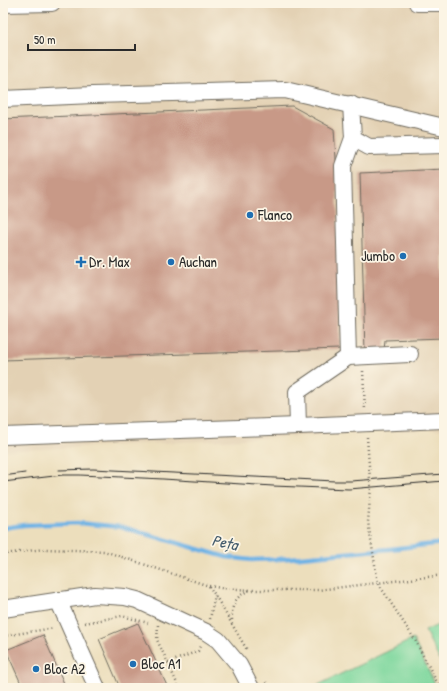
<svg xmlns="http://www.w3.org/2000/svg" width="447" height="691" font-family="'Patrick Hand',sans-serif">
<rect width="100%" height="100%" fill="#fcf5e5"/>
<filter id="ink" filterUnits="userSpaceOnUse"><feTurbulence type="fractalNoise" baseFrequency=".025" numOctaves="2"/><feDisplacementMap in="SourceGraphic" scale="8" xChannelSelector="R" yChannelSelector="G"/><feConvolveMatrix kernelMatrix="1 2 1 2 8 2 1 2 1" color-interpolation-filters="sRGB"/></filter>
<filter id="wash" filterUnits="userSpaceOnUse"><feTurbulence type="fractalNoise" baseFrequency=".012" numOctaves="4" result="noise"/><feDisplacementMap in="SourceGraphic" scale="16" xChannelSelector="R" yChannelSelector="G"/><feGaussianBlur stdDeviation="0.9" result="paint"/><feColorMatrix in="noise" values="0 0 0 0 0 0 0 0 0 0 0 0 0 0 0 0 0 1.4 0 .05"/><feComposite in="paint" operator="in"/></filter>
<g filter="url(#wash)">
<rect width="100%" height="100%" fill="#ecdebc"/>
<path fill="#e3d1b4" d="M3 3H444V429L3 451Z"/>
<g fill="#7dd79d" stroke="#548164">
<path d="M444 622V669L425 631Z"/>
<path d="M413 639 437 688H319L318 685Z"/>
</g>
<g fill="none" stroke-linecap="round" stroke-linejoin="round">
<path stroke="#70b3e5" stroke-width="4.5" d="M3 528 24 525 78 523 122 527 226 557 251 560 279 559 389 549 444 543"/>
</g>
<g id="blocks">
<g fill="#c89987">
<path d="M292 106 334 129 337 174 340 349 3 360V119Z"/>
<path d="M444 169V338L385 340 384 351 365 352 360 173Z"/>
<path d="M138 623 168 688H120L99 639Z"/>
<path d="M43 635 66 688H23L6 650Z"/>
</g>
</g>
</g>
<g filter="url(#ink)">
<use href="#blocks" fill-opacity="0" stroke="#6f6a5e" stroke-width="1"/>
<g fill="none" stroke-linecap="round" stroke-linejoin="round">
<g stroke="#6f6a5e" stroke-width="18">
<g id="minor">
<path d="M417 3H444"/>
<path d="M3 4 52 3"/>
<path d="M3 99 93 95 285 90 444 127"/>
<path d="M351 104 353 138 369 147 444 145"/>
<path d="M348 357 343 166 353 138"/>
<path d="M298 426 297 392 348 357 410 354"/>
<path d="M3 436 298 426 444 420"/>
<path d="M58 600 97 688"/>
<path d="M3 609 95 595 125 597 137 600 206 632 218 640 239 665 251 688"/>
</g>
</g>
<g stroke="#6f6a5e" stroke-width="2.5" stroke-dasharray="1 3" stroke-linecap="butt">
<path d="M363 371 365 410"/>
<path d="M367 437 370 480 371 487 368 522 378 583 415 640 440 688"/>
<path d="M3 554 44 549 104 551 209 586 221 588 251 590H318L444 575"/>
<path d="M209 586 215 595 247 650"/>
<path d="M210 619 215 595"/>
<path d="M232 620C231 604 236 596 250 590"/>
<path d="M85 623 122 616 148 623"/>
<path d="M158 625 157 640 168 663 179 688"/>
<path d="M3 636 54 628"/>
<path d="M168 663 198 651 200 646"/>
<path d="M266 682 269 688"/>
</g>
<use href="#minor" stroke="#fff" stroke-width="16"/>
<g stroke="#2b2b2b" stroke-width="1">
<path d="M59 470 93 469 335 481H351L444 474"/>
<path d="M3 476 25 473"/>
<path d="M3 482 63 475H80L163 479 273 486 349 489 444 481"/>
</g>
</g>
</g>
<g fill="#1f6fb2" stroke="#fcf5e5" stroke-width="1.5">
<circle cx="250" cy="215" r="4"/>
<circle cx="403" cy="256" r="4"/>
<path d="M79 256h4v4h4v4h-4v4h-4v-4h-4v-4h4z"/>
<circle cx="171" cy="262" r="4"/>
<circle cx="133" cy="664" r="4"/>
<circle cx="36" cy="669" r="4"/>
</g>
<g text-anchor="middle" stroke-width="3.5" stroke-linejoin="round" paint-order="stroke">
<g font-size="15" fill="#2b2b2b" stroke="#fcf5e5" text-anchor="start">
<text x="258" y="220">Flanco</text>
<text x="395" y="261" text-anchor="end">Jumbo</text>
<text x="89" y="267">Dr. Max</text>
<text x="179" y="267">Auchan</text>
<text x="141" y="669">Bloc A1</text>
<text x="44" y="674">Bloc A2</text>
</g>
<g font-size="16" font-style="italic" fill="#435b6c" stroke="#fcf5e5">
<text transform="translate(225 542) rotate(12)" y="6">Peța</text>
</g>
</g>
<rect width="447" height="691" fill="none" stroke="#fcf5e5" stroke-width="16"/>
<path d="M28 44v6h107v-6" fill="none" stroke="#2b2b2b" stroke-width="2"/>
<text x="34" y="44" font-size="12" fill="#2b2b2b" stroke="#fcf5e5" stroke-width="3" paint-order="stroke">50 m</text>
</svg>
